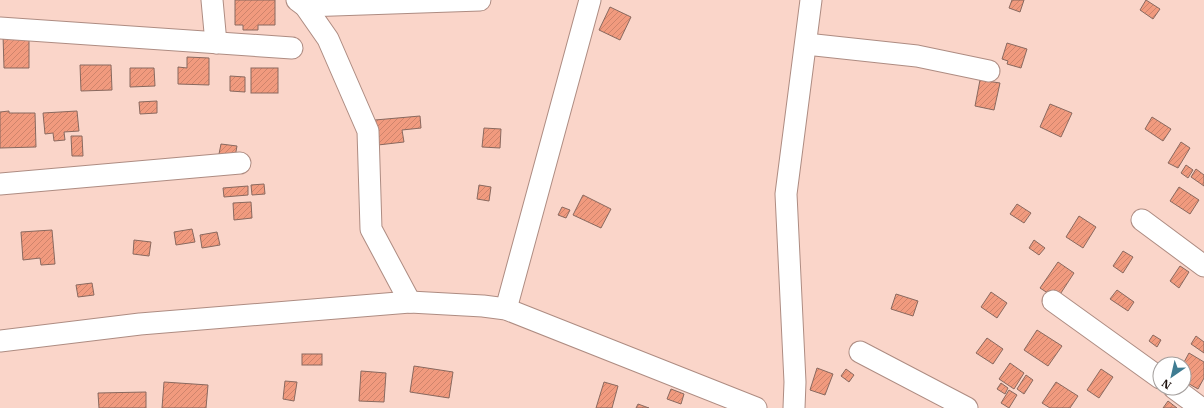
<svg xmlns="http://www.w3.org/2000/svg" width="1204" height="408" font-family="'IBM Plex Serif',serif">
<defs>
<pattern id="building-hatch" width="6" height="6" patternUnits="userSpaceOnUse"><rect width="6" height="6" fill="#f19a7e"/><path d="M-1 1l2-2M0 6l6-6M5 7l2-2" fill="none" stroke="#ce846c"/></pattern>
</defs>
<rect width="100%" height="100%" fill="#fad5c9"/>
<g fill="url(#building-hatch)" stroke="#89695f">
<path d="M235 0H275V25H258V30H243V25H235Z"/>
<path d="M1012 0H1024L1020 12 1009 8Z"/>
<path d="M1146 0 1160 9 1153 19 1140 10Z"/>
<path d="M610 7 631 17 620 40 599 30Z"/>
<path d="M29 34V68H4L3 35Z"/>
<path d="M1007 43 1027 49 1021 68 1007 64 1008 61 1002 59Z"/>
<path d="M187 57 209 58V85L178 84V67L187 68Z"/>
<path d="M80 65H111L112 90 81 91Z"/>
<path d="M130 68H154L155 86 130 87Z"/>
<rect x="251" y="68" width="27" height="25"/>
<path d="M230 76 245 77V92L230 91Z"/>
<path d="M980 80 1000 83 994 110 975 106Z"/>
<path d="M157 101V113L140 114 139 102Z"/>
<path d="M1050 104 1072 113 1061 137 1040 127Z"/>
<path d="M9 111V113H35L36 147 0 148V112Z"/>
<path d="M77 111 79 131 64 132 65 140 54 141 53 133 45 134 43 113Z"/>
<path d="M420 116 421 128 402 130 404 142 378 145 375 120Z"/>
<path d="M1152 117 1171 129 1163 141 1145 129Z"/>
<path d="M484 128 501 129 500 148 482 147Z"/>
<path d="M71 136H82L83 156H72Z"/>
<path d="M1181 142 1190 148 1178 168 1168 163Z"/>
<path d="M221 144 237 146 235 157 219 154Z"/>
<path d="M1186 165 1193 170 1188 178 1181 173Z"/>
<path d="M1196 169 1204 175V186L1191 177Z"/>
<path d="M264 184 265 194 252 195 251 185Z"/>
<path d="M479 185 491 187 489 201 477 199Z"/>
<path d="M248 186V195L224 197 223 188Z"/>
<path d="M1179 187 1199 200 1190 214 1170 201Z"/>
<path d="M583 195 611 209 601 228 573 215Z"/>
<path d="M251 202 252 218 234 220 233 203Z"/>
<path d="M1017 204 1031 213 1024 223 1010 214Z"/>
<path d="M562 207 570 210 566 218 558 215Z"/>
<path d="M1079 216 1096 227 1083 248 1066 237Z"/>
<path d="M192 229 195 242 176 245 174 232Z"/>
<path d="M52 230 55 264 41 265 40 258 23 260 21 232Z"/>
<path d="M217 232 220 245 202 248 200 235Z"/>
<path d="M134 240 151 242 149 256 133 254Z"/>
<path d="M1034 240 1045 248 1039 255 1029 248Z"/>
<path d="M1123 251 1133 257 1123 273 1113 266Z"/>
<path d="M1058 262 1074 273 1057 299 1040 288Z"/>
<path d="M1180 266 1189 272 1179 288 1170 281Z"/>
<path d="M92 283 94 295 78 297 76 285Z"/>
<path d="M1117 290 1134 302 1128 311 1110 299Z"/>
<path d="M991 292 1007 303 997 318 981 307Z"/>
<path d="M896 294 918 301 913 316 891 309Z"/>
<path d="M1037 330 1062 346 1048 366 1024 350Z"/>
<path d="M1153 335 1161 340 1157 347 1149 341Z"/>
<path d="M1196 336 1204 342V353L1191 344Z"/>
<path d="M987 338 1003 349 993 364 976 353Z"/>
<path d="M1189 353 1204 362V378L1198 389 1184 381V364H1183Z"/>
<rect x="302" y="354" width="20" height="11"/>
<path d="M1010 363 1024 373 1014 389 999 379Z"/>
<path d="M414 366 453 372 449 398 410 392Z"/>
<path d="M817 368 833 374 825 395 810 390Z"/>
<path d="M846 369 854 375 849 382 841 376Z"/>
<path d="M1101 369 1113 377 1099 398 1087 390Z"/>
<path d="M361 371 386 373 384 402 359 401Z"/>
<path d="M1026 375 1033 380 1024 394 1017 389Z"/>
<path d="M285 381 297 382 294 401 283 399Z"/>
<path d="M164 382 208 385 206 408H162Z"/>
<path d="M604 382 618 386 612 408H596Z"/>
<path d="M1056 382 1078 396 1070 408H1050L1042 403Z"/>
<path d="M1001 383 1008 388 1005 394 997 389Z"/>
<path d="M671 389 684 394 681 404 667 399Z"/>
<path d="M1009 390 1017 395 1009 408 1001 403Z"/>
<path d="M146 392V408H99L98 393Z"/>
<path d="M1168 401 1177 408H1163Z"/>
<path d="M638 404 649 408H636Z"/>
</g>
<g fill="none" stroke-linecap="round" stroke-linejoin="round">
<g stroke="#ae8c82" stroke-width="23">
<g id="minor">
<path d="M212 0 216 43"/>
<path d="M297 0 305 6 328 39 368 131 371 229 410 302"/>
<path d="M305 6 480 0"/>
<path d="M0 28 292 48"/>
<path d="M806 44 917 56 989 71"/>
<path d="M0 184 240 163"/>
<path d="M1142 220 1204 266"/>
<path d="M1053 301 1160 378"/>
<path d="M506 309 590 0"/>
<path d="M0 341 140 324 410 302 483 306 506 309 756 408"/>
<path d="M860 352 967 408"/>
<path d="M1174 388 1201 408"/>
<path d="M794 408 795 382 786 194 811 0"/>
</g>
</g>
<use href="#minor" stroke="#fff" stroke-width="21"/>
</g>
<g transform="translate(1172 376) rotate(214)"><circle r="19" fill="#ffffff" stroke="#a49f9d"/>
<path d="M0-3L7 15L0 10L-7 15Z" fill="#3f7c92"/>
<text y="-6" font-size="11" font-weight="bold" text-anchor="middle" fill="#1b0f0b">N</text>
</g>
</svg>
